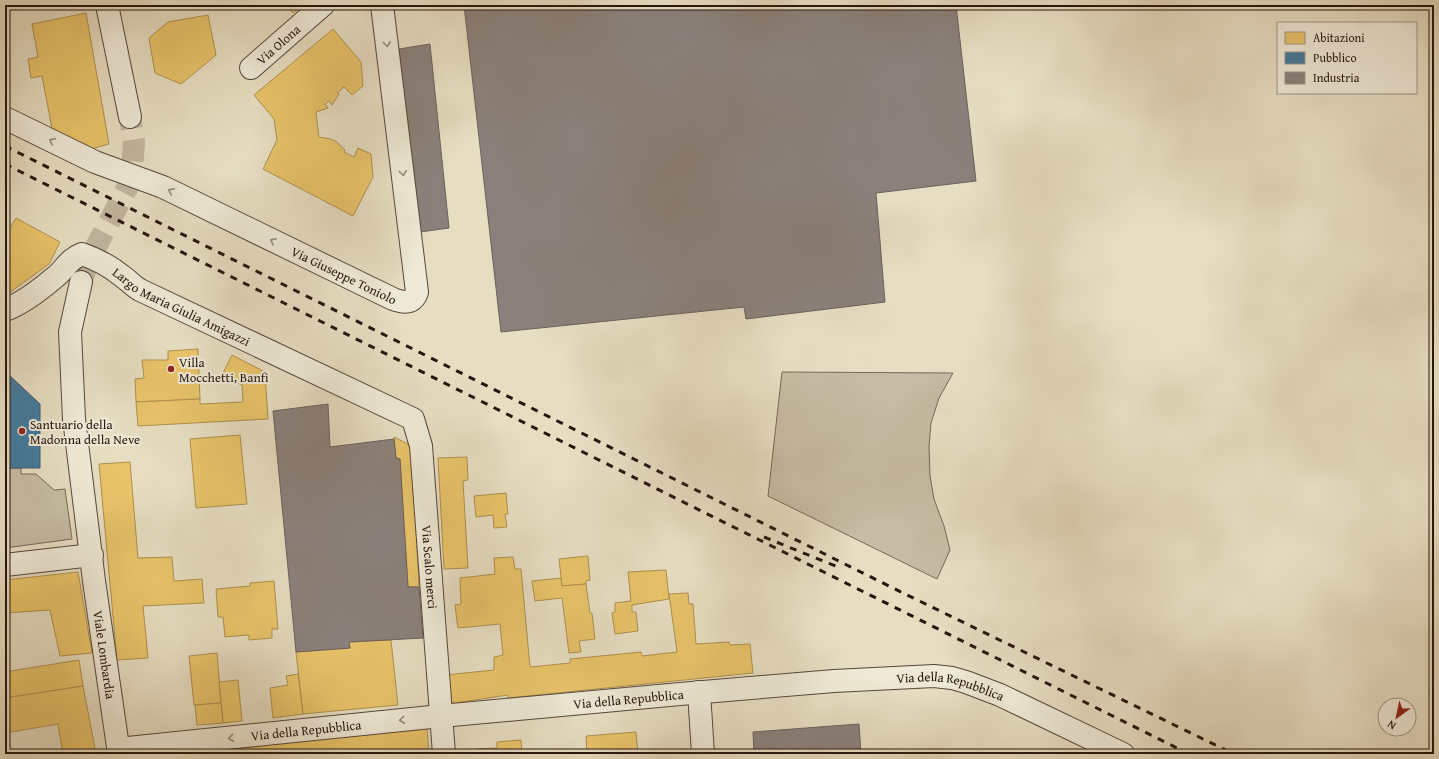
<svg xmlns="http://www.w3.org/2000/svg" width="1439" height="759" font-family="'Gentium Book Plus',serif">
<rect width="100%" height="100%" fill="#e7dec2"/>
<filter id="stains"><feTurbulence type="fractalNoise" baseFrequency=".005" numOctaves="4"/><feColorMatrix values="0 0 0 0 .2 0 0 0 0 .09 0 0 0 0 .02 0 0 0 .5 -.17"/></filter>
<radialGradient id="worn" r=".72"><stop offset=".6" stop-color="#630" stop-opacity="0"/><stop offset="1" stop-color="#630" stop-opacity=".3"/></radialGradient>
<g fill="#c6bca3" stroke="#766858">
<path d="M782 372 953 373 939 398 931 423 929 447 930 476 934 499 944 526 950 550 937 579 768 496Z"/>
<path d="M5 459H9V468H21V474H36L54 490 65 489 72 539 5 548Z"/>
</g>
<g fill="#e9c46a" stroke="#af904e">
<path d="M286 5H303L293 13Z"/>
<path d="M86 13 109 144 87 150 53 134 42 76 31 78 28 59 38 57 32 24Z"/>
<path d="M208 15 216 55 181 84 155 73 149 38 168 22Z"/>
<path d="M333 29 361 62 363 86 352 95 344 87 337 93 339 94 332 105 329 101 325 104 328 108 316 112 319 137 331 139 337 142 345 150 344 152 354 157 358 148 371 154 373 177 353 216 263 169 277 140 274 119 254 95Z"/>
<path d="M5 83 9 110 5 108Z"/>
<path d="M16 218 60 242 49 264 5 296V236Z"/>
<path d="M198 349 200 399 136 402 135 379 144 378 142 360H168V351Z"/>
<path d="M232 355 265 372 268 419 138 426 136 402 200 399V404L243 402 242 385 222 375Z"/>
<path d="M240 435 247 504 196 508 190 439Z"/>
<path d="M394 437 412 446 419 587H408L400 459 396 458Z"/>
<path d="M467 457 468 480 463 481 468 568 444 569 438 458Z"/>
<path d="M130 462 138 558 172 557 174 581 202 579 204 603 143 606 148 658 117 660 99 464Z"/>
<path d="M506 493 508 514H505L507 527 494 528 493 515 476 517 474 496Z"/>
<path d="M588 556 590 580 586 581V584L562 586 559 559Z"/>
<path d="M513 557 515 569H521L530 667 570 663V659L641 652 642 656 677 652 669 594 688 593 689 604H693L696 644 729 642 730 645 750 644 753 673 508 698V695L448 704 445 675 494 670V657L503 655 500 624 458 628 455 605 461 604 460 578 495 574 494 558Z"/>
<path d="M666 570 669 599 632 605V612H636L638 631 615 634 612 613 615 612V603L631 601 628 572Z"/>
<path d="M78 572 92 653 60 656 50 610 5 613V580Z"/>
<path d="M561 578 562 586 586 584 590 613H592L595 639 579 641 581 652 569 653 562 598 535 601 532 581Z"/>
<path d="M274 581 278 629H272V638L249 640V635L225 637 223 617H218L216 589 250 586V583Z"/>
<path d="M391 640 398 705 303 714 296 652 350 648 349 642Z"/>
<path d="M217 653 221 703 194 705 189 656Z"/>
<path d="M79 660 83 686 5 698V672Z"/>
<path d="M298 674 303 714 273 718 270 688 288 685 286 676Z"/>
<path d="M238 680 242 721 223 723 219 682Z"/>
<path d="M83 686 96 754H63L58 724 5 733V698Z"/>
<path d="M221 703 223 723 197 725 195 705Z"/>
<path d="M427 728 429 754H251L250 745Z"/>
<path d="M636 732 638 754H587L586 736Z"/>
<path d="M521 740 522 754H475V749L497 748V742Z"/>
<path d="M250 742 251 754H142Z"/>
</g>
<path fill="#457b9d" stroke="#3c5c72" d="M5 374H8L40 404V468H8L9 459H5Z"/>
<g fill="#8a817c" stroke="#6c615b">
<path d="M464 5H956L976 181 876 193 885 302 746 319 744 307 501 332Z"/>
<path d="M430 44 449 228 420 232 399 49Z"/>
<path d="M328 404 330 447 394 439 396 458 400 459 408 587H419L423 638 349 642 350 648 296 652 273 411Z"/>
<path d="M859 724 861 754H754L753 732Z"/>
</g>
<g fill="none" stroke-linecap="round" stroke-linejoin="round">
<path stroke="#c1b69e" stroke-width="22" stroke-dasharray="22 11" stroke-linecap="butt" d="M81 282 89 260 127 188 132 170 134 142 130 117"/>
<g stroke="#57473a" stroke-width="24">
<g id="minor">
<path d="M107 5 130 117"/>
<path id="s1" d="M251 68 323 5"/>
<path id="s2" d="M5 118 95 162 163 187 393 299C404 303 413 304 417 292L382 5"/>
<path id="s3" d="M81 282 70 332 74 419 94 581 119 754"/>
<path id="s4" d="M5 310C21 304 41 289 54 278 66 269 67 260 82 254 96 259 110 266 122 276 128 280 133 286 140 290L413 419 421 446 444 754"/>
<path d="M5 565 92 555"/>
<path d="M699 692 703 754"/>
<path id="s5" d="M118 749 441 716 680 694 834 681 934 676 952 678 966 682 1000 695 1123 754"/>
</g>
</g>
<use href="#minor" stroke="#efead7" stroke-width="22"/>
<g stroke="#27150d" stroke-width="3" stroke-dasharray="7 7" stroke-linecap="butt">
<path d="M5 146 903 593 1234 754"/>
<path d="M5 164 1189 754"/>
<path d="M764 537 838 567"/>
</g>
</g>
<defs><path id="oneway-chevron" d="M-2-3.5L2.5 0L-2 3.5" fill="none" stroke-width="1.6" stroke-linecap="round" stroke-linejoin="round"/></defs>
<g stroke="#958a7c">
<use href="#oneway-chevron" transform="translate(387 44) rotate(83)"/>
<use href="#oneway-chevron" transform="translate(52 141) rotate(-154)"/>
<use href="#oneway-chevron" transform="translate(403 173) rotate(83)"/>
<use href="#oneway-chevron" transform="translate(171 191) rotate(-154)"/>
<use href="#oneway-chevron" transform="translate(273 241) rotate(-154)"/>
<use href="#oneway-chevron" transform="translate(402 720) rotate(174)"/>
<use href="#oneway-chevron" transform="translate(231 738) rotate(174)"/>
</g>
<g fill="#8f2418" stroke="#efead7" stroke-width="1.5">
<circle cx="171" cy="369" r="4"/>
<circle cx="22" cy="431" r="4"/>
</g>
<g text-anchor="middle" stroke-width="4" stroke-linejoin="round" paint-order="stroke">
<g font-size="13" fill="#27150d" stroke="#efead7">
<text dy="5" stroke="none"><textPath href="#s1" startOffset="36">Via Olona</textPath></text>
<text dy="5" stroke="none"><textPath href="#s2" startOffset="374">Via Giuseppe Toniolo</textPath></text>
<text dy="5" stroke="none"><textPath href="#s4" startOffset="209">Largo Maria Giulia Amigazzi</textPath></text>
<text dy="5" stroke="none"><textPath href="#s4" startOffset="616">Via Scalo merci</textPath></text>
<text dy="5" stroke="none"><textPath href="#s3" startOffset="376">Viale Lombardia</textPath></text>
<text dy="5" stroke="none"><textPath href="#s5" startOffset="837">Via della Repubblica</textPath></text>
<text dy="5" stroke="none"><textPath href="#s5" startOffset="513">Via della Repubblica</textPath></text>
<text dy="5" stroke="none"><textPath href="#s5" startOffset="189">Via della Repubblica</textPath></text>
</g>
<g font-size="13" fill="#27150d" stroke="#efead7" text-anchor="start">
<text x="179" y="367">Villa<tspan x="179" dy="15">Mocchetti, Banfi</tspan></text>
<text x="30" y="429">Santuario della<tspan x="30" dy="15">Madonna della Neve</tspan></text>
</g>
</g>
<rect width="1439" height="759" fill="none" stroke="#e7dec2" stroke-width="20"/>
<rect x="6" y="6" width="1427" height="747" fill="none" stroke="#27150d" stroke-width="2"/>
<rect x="10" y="10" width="1419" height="739" fill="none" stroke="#27150d"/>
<rect x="1277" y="22" width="140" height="72" fill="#efead7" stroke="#9f9586"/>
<rect x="1285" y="32" width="20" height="12" fill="#e9c46a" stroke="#9f9586"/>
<text x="1313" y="42" font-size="12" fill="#27150d">Abitazioni</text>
<rect x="1285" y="52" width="20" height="12" fill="#457b9d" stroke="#9f9586"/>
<text x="1313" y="62" font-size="12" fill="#27150d">Pubblico</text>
<rect x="1285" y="72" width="20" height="12" fill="#8a817c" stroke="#9f9586"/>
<text x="1313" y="82" font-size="12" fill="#27150d">Industria</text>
<g transform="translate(1397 717) rotate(213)"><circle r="19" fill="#efead7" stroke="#9f9586"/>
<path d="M0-3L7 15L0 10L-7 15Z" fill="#8f2418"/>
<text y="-6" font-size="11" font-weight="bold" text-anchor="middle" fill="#27150d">N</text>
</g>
<rect width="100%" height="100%" filter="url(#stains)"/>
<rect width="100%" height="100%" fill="url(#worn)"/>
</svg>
